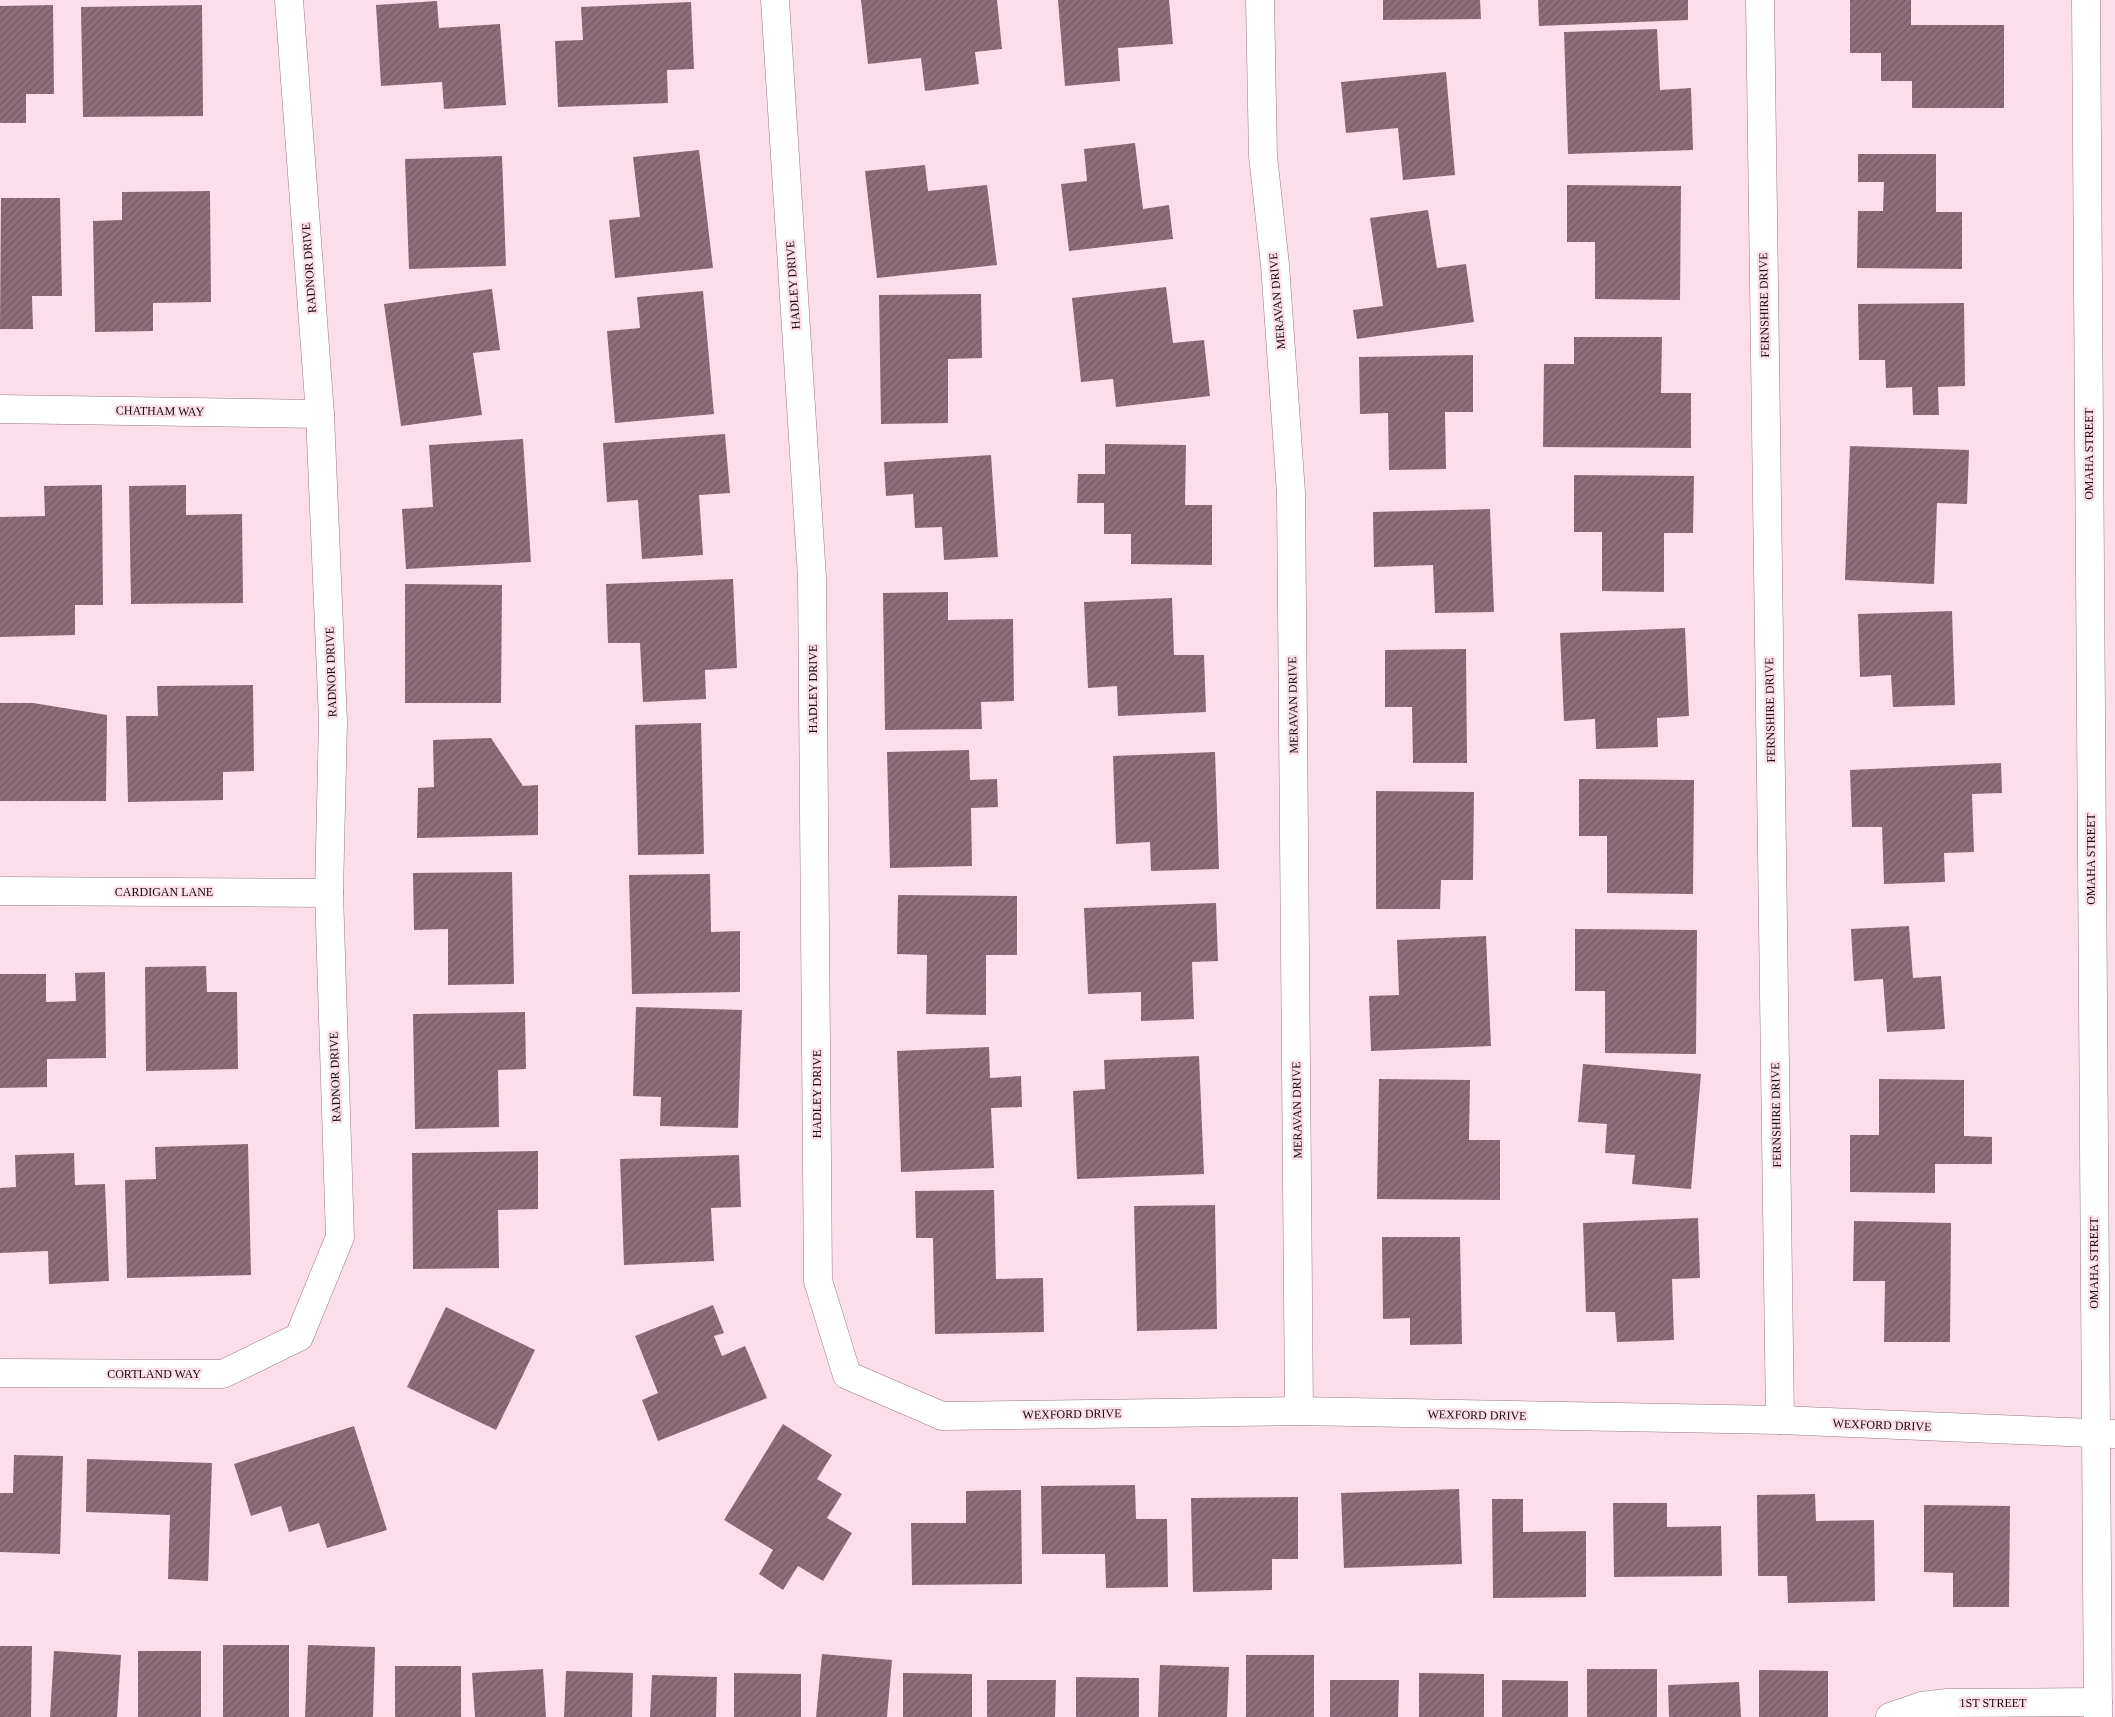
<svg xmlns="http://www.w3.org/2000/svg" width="2115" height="1717" font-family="'Times New Roman',serif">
<defs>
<pattern id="building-hatch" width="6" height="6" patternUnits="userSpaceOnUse" patternTransform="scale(1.25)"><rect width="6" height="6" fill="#8f6e7b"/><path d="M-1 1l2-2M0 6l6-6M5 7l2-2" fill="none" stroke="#745963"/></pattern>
</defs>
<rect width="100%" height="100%" fill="#fbdee9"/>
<g fill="url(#building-hatch)">
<path d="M861 0H997L1002 49 975 52 979 84 925 91 921 58 868 64Z"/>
<path d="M1058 0H1169L1173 44 1118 48 1120 81 1065 86Z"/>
<path d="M1383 0H1480L1481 19 1383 20Z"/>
<path d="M1538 0H1688V20L1539 26Z"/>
<path d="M1850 0H1911V25H2004V108H1912V81H1881V53H1850Z"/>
<path d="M437 1 439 28 500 24 506 105 444 109 442 82 381 86 376 5Z"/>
<path d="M691 2 694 69 667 70 668 103 558 107 555 41 583 40 581 7Z"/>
<path d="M53 5 54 94H26V123H0V6Z"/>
<path d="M202 5 203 116 83 117 81 7Z"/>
<path d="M1657 29 1660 90 1691 88 1693 150 1568 154 1564 32Z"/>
<path d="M1446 72 1455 175 1403 180 1398 128 1346 133 1341 82Z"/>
<path d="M1135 143 1143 209 1169 205 1173 239 1069 251 1061 184 1087 181 1084 149Z"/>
<path d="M699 150 713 268 615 278 609 220 640 217 633 157Z"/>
<path d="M1858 154H1936V212H1962V269L1857 268 1858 211H1883L1884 182H1858Z"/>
<path d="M502 156 506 266 409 269 405 159Z"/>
<path d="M925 165 928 191 987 185 997 265 877 278 865 171Z"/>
<path d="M1567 185 1681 186 1680 300 1595 299V242H1567Z"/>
<path d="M210 191 211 302 153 303V331L95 332 93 221 122 220V192Z"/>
<path d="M1 198H60L62 296H32L33 329H0Z"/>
<path d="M1428 210 1437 268 1466 264 1474 322 1357 339 1353 310 1383 306 1370 218Z"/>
<path d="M1166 287 1173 343 1204 340 1210 396 1116 407 1113 379 1081 382 1072 298Z"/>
<path d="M492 289 500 350 473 353 482 415 401 426 384 304Z"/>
<path d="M703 291 714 414 615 423 607 331 640 328 637 297Z"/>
<path d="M981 294 982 358 948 359V423L881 424 879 295Z"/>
<path d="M1964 303 1965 386 1938 387 1939 415H1913L1912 387 1886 388 1885 360H1859L1858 304Z"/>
<path d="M1574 337H1662L1661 393H1691V448L1543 447 1544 364H1574Z"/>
<path d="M1473 355V412H1445L1446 469 1389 470 1388 413 1360 414 1359 357Z"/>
<path d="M725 434 730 493 699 495 703 555 642 559 638 500 607 502 603 443Z"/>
<path d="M523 439 531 562 406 569 402 509 433 507 429 445Z"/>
<path d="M1105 444 1186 445 1185 505H1212V565L1131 564V534H1104V503H1077L1078 474H1105Z"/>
<path d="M1850 446 1969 450 1967 504 1937 503 1934 584 1845 580Z"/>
<path d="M991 455 998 557 944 560 942 527 915 528 913 494 886 496 884 462Z"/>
<path d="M1574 475 1694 476 1693 533H1664V592L1602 591V532H1574Z"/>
<path d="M102 485 103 605H75V635L0 637V517L45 516 44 486Z"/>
<path d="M186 485V515L242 514 243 603 131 604 129 486Z"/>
<path d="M1490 509 1494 612 1435 613 1433 565 1374 567 1373 512Z"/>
<path d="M733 579 737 668 705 670 706 699 643 702 640 643H608L606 584Z"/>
<path d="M405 584 502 585 501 703H405Z"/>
<path d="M948 592V620L1013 619 1014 701 981 702 982 729 885 730 883 593Z"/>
<path d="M1172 598 1174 655H1204L1206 712 1118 716 1117 686 1088 688 1084 602Z"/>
<path d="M1952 611 1955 705 1893 707 1891 675 1860 677 1858 614Z"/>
<path d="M1685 628 1689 716 1657 718 1658 747 1596 749 1595 719 1564 721 1560 633Z"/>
<path d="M1466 649 1467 763H1413L1412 707H1385V650Z"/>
<path d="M253 685 254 771 223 772V800L128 802 126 716H158L157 686Z"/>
<path d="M0 703H33L107 715 106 801H0Z"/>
<path d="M701 723 704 854 638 855 635 725Z"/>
<path d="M491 738 523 786 538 785V835L417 838 418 788 434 787 433 740Z"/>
<path d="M969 750 970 780 997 779 998 807 971 808 972 866 890 868 887 752Z"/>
<path d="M1215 752 1219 869 1151 871 1150 842 1116 844 1113 756Z"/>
<path d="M2001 763 2002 793 1972 794 1974 852 1944 853 1945 882 1884 884 1882 827H1852L1850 770Z"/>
<path d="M1579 779 1694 780 1693 894 1607 893V836H1579Z"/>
<path d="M1376 791 1474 792 1473 880H1441L1440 909H1376Z"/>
<path d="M512 872 514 984 448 985V929L414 930 413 873Z"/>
<path d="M710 874 711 932 740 931V992L632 994 629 875Z"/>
<path d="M898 895 1017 896V955H986V1015L926 1014 927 955 897 954Z"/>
<path d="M1216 903 1218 961 1192 962 1194 1019 1141 1021V992L1088 994 1084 908Z"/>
<path d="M1909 926 1913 978 1941 976 1945 1029 1887 1032 1883 979 1854 981 1851 929Z"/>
<path d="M1575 929 1697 930 1696 1054 1605 1053V991H1575Z"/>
<path d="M1486 936 1491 1046 1371 1051 1369 996 1399 995 1397 940Z"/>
<path d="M206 966 207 992H237L238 1069 146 1071 145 967Z"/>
<path d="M105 972 106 1058 47 1059V1087L0 1088V974H46V1002L76 1001 75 973Z"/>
<path d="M636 1007 742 1010 738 1128 660 1126 661 1097 633 1096Z"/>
<path d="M525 1012 526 1069 498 1070 499 1127 415 1129 413 1014Z"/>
<path d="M989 1047 990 1078 1021 1076 1022 1107 991 1108 994 1168 901 1172 897 1051Z"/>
<path d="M1199 1056 1204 1174 1077 1179 1073 1091 1105 1089 1104 1060Z"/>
<path d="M1583 1064 1701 1074 1691 1189 1632 1184 1635 1155 1605 1153 1607 1124 1578 1122Z"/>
<path d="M1379 1079 1470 1080 1469 1140H1500V1200L1377 1199Z"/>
<path d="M1879 1079 1964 1080V1136L1992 1137V1164H1935V1193L1850 1192V1135H1879Z"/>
<path d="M248 1144 251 1275 127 1278 125 1180 156 1179 155 1147Z"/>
<path d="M538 1151V1209L498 1210 499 1268 413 1269 412 1153Z"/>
<path d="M74 1153 75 1185 105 1184 109 1281 49 1284 48 1251 0 1253V1188L16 1187 15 1155Z"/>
<path d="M739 1155 741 1207 711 1208 714 1261 624 1265 620 1159Z"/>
<path d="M994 1190 996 1279 1043 1278 1044 1332 935 1334 933 1238H916L915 1191Z"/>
<path d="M1215 1205 1217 1329 1137 1331 1134 1206Z"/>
<path d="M1698 1218 1700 1278 1672 1279 1674 1340 1617 1342 1615 1312H1586L1583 1223Z"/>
<path d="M1854 1221 1951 1223 1950 1342H1884L1885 1281H1853Z"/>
<path d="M1382 1237H1460L1462 1344 1410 1345V1318L1383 1319Z"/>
<path d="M713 1305 724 1333 714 1336 722 1356 745 1346 767 1398 658 1441 642 1400 658 1393 635 1336Z"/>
<path d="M446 1307 535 1350 496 1430 407 1387Z"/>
<path d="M783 1424 832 1455 817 1479 842 1494 827 1518 852 1533 823 1581 798 1566 783 1590 759 1574 773 1550 724 1520Z"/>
<path d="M354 1426 387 1530 327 1548 319 1523 289 1532 281 1506 251 1516 234 1464Z"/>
<path d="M14 1455 63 1456 60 1554 0 1552V1493H13Z"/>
<path d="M87 1459 212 1463 208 1581 168 1579 170 1515 86 1512Z"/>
<path d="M1135 1485 1136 1519H1167L1168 1587 1106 1588 1105 1554H1042L1041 1486Z"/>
<path d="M1459 1489 1462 1564 1344 1568 1341 1493Z"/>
<path d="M1021 1490 1022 1584 912 1585 911 1523H966V1491Z"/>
<path d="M1815 1494 1816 1521 1874 1520 1875 1601 1788 1603 1787 1576H1758L1757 1495Z"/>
<path d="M1298 1497V1559H1272V1590L1193 1592 1191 1498Z"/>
<path d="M1492 1499H1523V1532L1586 1531V1597L1493 1598Z"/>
<path d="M1613 1503H1667V1527L1721 1526 1722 1576 1614 1577Z"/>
<path d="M1924 1505 2010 1506 2009 1607H1953V1573L1924 1572Z"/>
<rect x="223" y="1645" width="66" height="72"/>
<path d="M308 1645 375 1647 373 1717H305Z"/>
<path d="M0 1646H32L31 1717H0Z"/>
<path d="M54 1651 121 1655 117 1717H50Z"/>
<rect x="138" y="1651" width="63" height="66"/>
<path d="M822 1654 892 1660 887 1717H816Z"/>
<rect x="1246" y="1655" width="68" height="62"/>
<path d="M1160 1665 1229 1667 1227 1717H1158Z"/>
<rect x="395" y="1666" width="66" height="51"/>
<path d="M543 1669 546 1717H475L472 1673Z"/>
<rect x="1587" y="1669" width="70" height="48"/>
<path d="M1759 1670 1828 1671V1717H1759Z"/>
<path d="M566 1671 633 1673 632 1717H564Z"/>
<path d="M734 1673 801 1674V1717H734Z"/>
<path d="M903 1673 972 1674V1717H903Z"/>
<path d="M1419 1673 1484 1674V1717H1419Z"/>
<path d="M652 1675 717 1677 716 1717H650Z"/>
<path d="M1076 1677 1139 1678V1717H1076Z"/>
<path d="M987 1680H1056L1055 1717H987Z"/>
<path d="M1330 1680H1399L1398 1717H1330Z"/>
<path d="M1502 1680 1568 1681V1717H1502Z"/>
<path d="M1739 1682 1741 1717H1669L1668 1685Z"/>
</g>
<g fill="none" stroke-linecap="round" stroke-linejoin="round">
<g stroke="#9a7986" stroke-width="29">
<g id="street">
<path d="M775 0 812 578 818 1281 847 1375 942 1416 1299 1411 1780 1420 2115 1434"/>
<path d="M1260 0 1263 156 1275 265 1291 493 1299 1411"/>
<path d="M1760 0 1780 1420"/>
<path d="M0 409 320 414"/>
<path d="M0 891 329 893"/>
<path d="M0 1373 223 1374 299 1337 340 1237 329 893 333 721 320 414 289 0"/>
<path d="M1890 1717 1922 1706 1947 1703 2098 1702"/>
</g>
</g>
<g stroke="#9a7986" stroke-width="29">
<path id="secondary" d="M2086 0 2098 1717"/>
</g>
<use href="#street" stroke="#fff" stroke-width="28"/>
<use href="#secondary" stroke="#fff" stroke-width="28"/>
</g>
<g text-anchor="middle" stroke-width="4.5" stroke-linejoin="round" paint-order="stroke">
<g font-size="12" fill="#15090e" stroke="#fbdee9">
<text transform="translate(309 268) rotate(-94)" y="4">RADNOR DRIVE</text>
<text transform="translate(793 285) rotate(-94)" y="4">HADLEY DRIVE</text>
<text transform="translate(1277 301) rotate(-95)" y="4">MERAVAN DRIVE</text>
<text transform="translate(1764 305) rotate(-91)" y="4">FERNSHIRE DRIVE</text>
<text transform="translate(160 411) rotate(1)" y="4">CHATHAM WAY</text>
<text transform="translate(2089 454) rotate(-90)" y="4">OMAHA STREET</text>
<text transform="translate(331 672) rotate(-92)" y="4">RADNOR DRIVE</text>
<text transform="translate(813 689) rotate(-90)" y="4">HADLEY DRIVE</text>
<text transform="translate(1293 705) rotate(-91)" y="4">MERAVAN DRIVE</text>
<text transform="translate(1770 710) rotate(-91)" y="4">FERNSHIRE DRIVE</text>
<text transform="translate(2091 859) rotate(-90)" y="4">OMAHA STREET</text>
<text x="164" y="896">CARDIGAN LANE</text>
<text transform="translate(335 1077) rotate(-92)" y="4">RADNOR DRIVE</text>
<text transform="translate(817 1094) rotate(-90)" y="4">HADLEY DRIVE</text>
<text transform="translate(1297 1110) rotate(-91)" y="4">MERAVAN DRIVE</text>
<text transform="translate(1776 1115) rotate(-91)" y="4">FERNSHIRE DRIVE</text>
<text transform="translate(2094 1263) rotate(-90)" y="4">OMAHA STREET</text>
<text x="154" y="1378">CORTLAND WAY</text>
<text transform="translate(1072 1414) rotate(-1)" y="4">WEXFORD DRIVE</text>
<text transform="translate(1477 1415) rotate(1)" y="4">WEXFORD DRIVE</text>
<text transform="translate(1882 1425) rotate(2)" y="4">WEXFORD DRIVE</text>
<text x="1993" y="1707">1ST STREET</text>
</g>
</g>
</svg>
